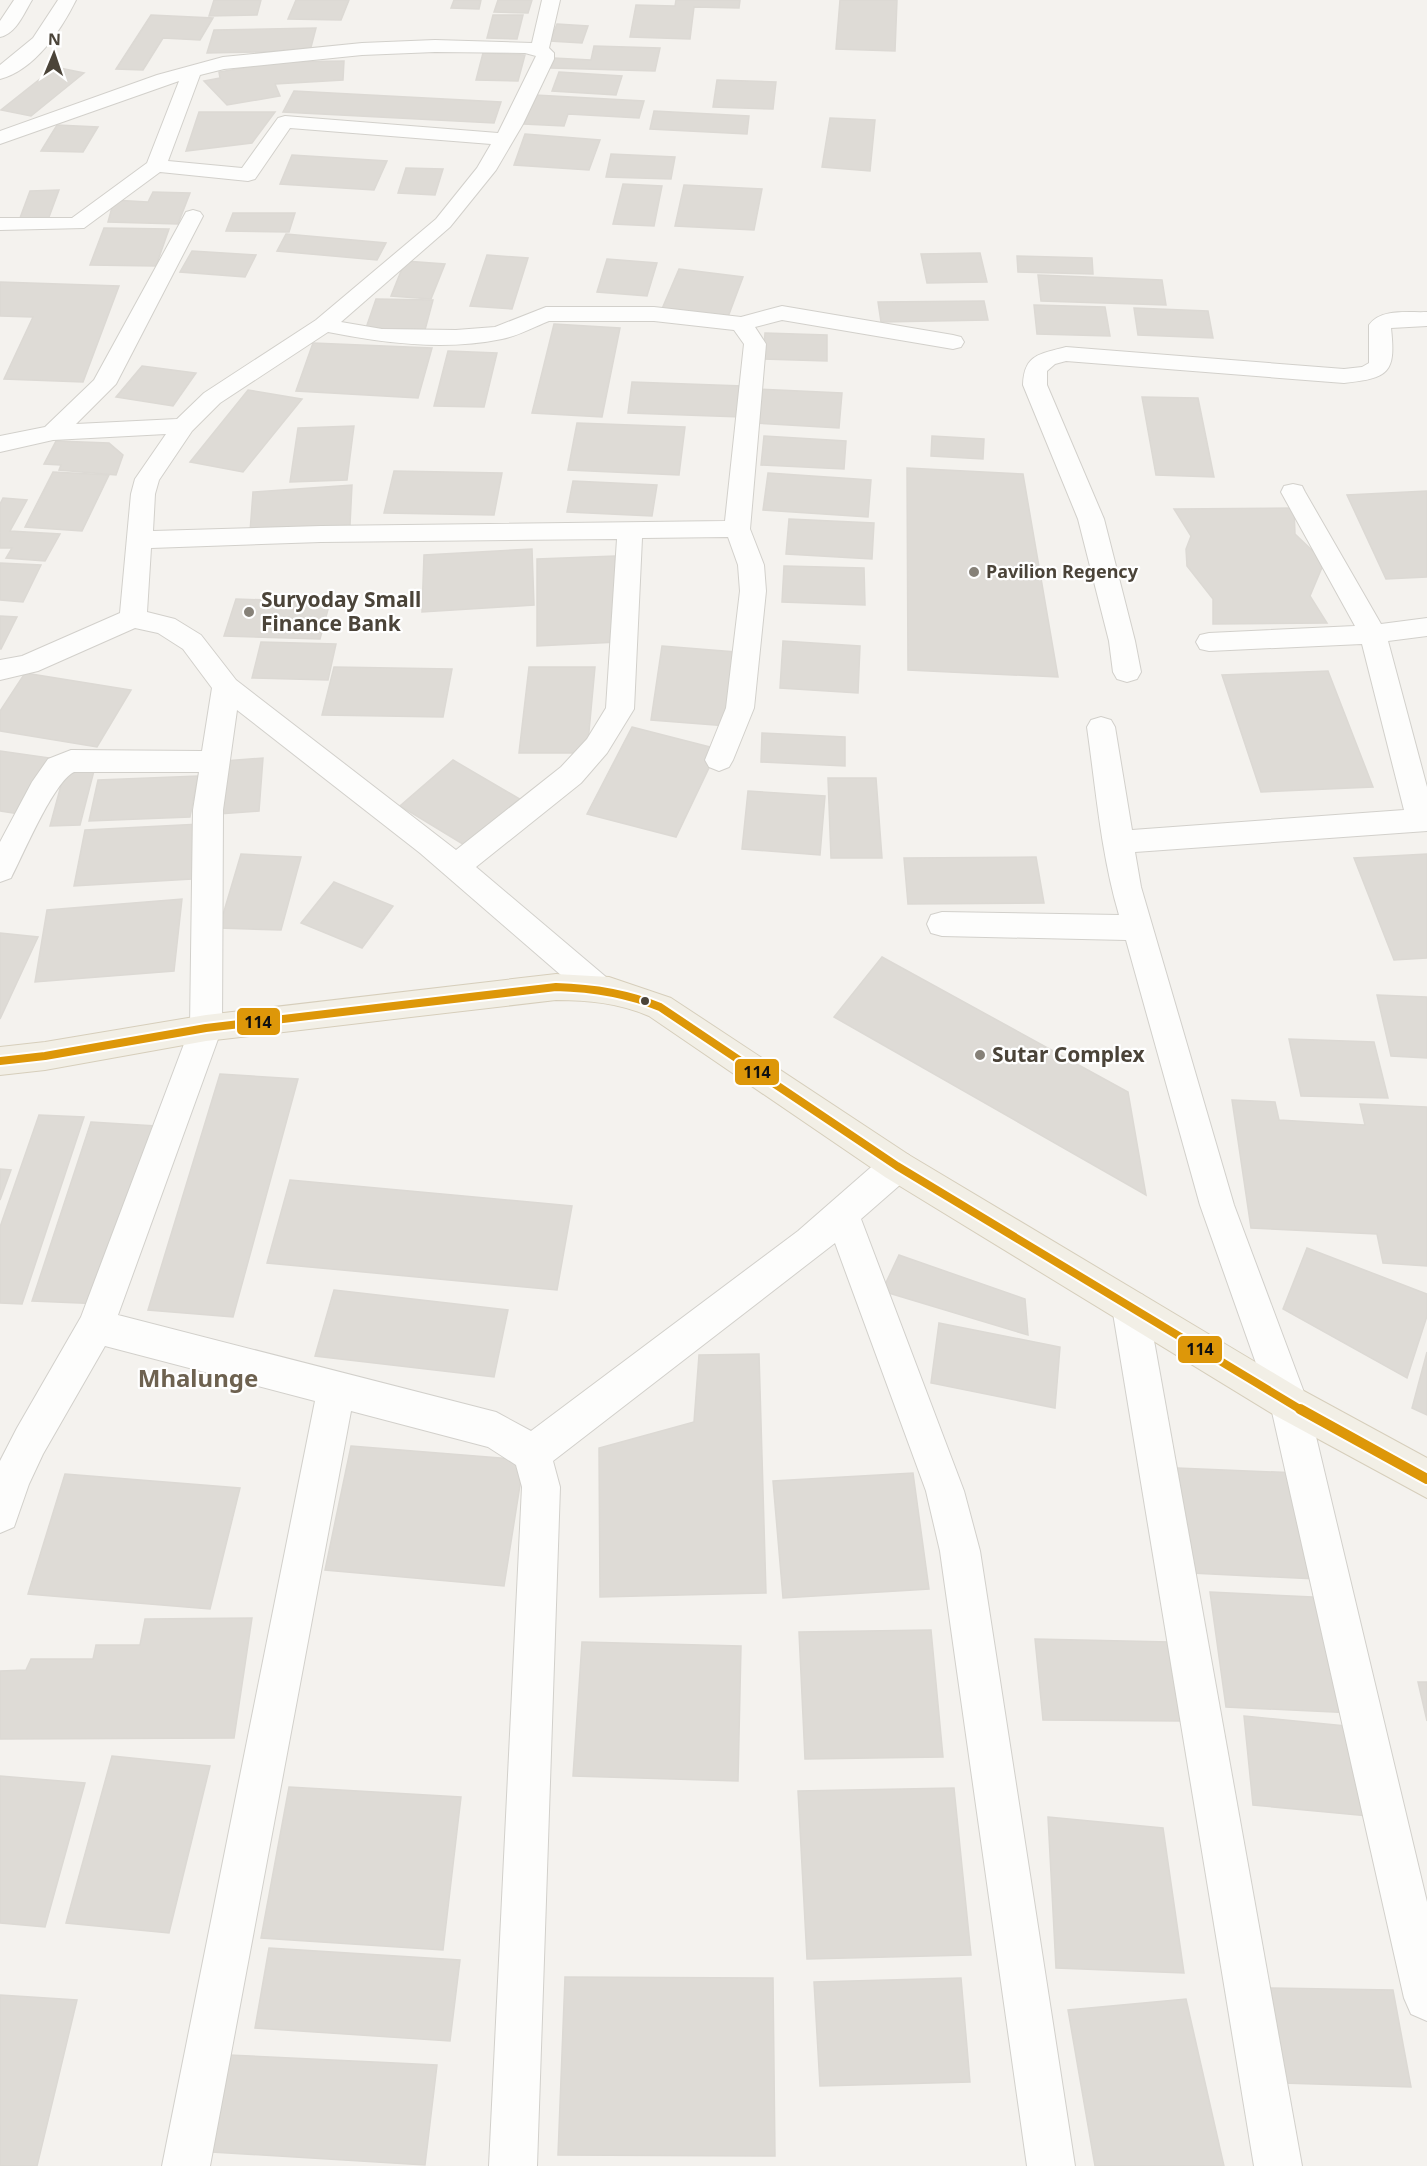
<svg xmlns="http://www.w3.org/2000/svg" width="1427" height="2166" font-family="'Noto Sans',sans-serif">
<rect width="100%" height="100%" fill="#f4f2ee"/>
<g fill="#dedbd6" stroke="#dcd9d4" stroke-width="1.5">
<path d="M214 0H261L257 15 209 16Z"/>
<path d="M296 0H349L341 20 288 19Z"/>
<path d="M454 0H481L479 9 451 8Z"/>
<path d="M498 0H532L528 13 494 12Z"/>
<path d="M676 0H740L739 8 694 7 690 39 630 37 636 5 675 6Z"/>
<path d="M840 0H897L895 51 836 49Z"/>
<path d="M151 15 213 18 200 40 163 38 143 70 116 69Z"/>
<path d="M493 15H523L517 39 487 38Z"/>
<path d="M557 24 588 26 582 43 550 41Z"/>
<path d="M316 28 310 51 207 53 214 30Z"/>
<path d="M594 46 660 48 655 71 551 68 554 58 591 60Z"/>
<path d="M483 53 525 55 518 81 476 80Z"/>
<path d="M344 61 343 80 275 84 280 96 227 105 204 81 220 78 219 72 277 62Z"/>
<path d="M55 67 84 73 31 116 1 110Z"/>
<path d="M559 72 622 76 616 95 552 91Z"/>
<path d="M717 80 776 82 773 109 713 107Z"/>
<path d="M294 91 501 102 494 123 283 112Z"/>
<path d="M535 95 644 101 639 118 568 114 564 126 524 124Z"/>
<path d="M654 111 749 116 747 134 650 129Z"/>
<path d="M199 112H275L252 143 186 151Z"/>
<path d="M830 118 875 120 870 171 822 167Z"/>
<path d="M57 125 98 127 83 152 41 151Z"/>
<path d="M525 134 600 140 589 170 514 165Z"/>
<path d="M611 154 675 157 671 179 606 177Z"/>
<path d="M292 155 387 161 374 190 280 184Z"/>
<path d="M406 168 443 169 435 195 398 193Z"/>
<path d="M623 184 662 186 654 226 613 224Z"/>
<path d="M684 185 762 189 754 230 675 226Z"/>
<path d="M59 190 49 217 20 218 30 191Z"/>
<path d="M153 192 190 193 178 224 108 222 114 200 148 202Z"/>
<path d="M233 213H295L289 232 226 231Z"/>
<path d="M104 228 169 229 156 266 90 265Z"/>
<path d="M286 234 386 243 377 260 277 251Z"/>
<path d="M192 251 256 255 245 277 180 272Z"/>
<path d="M980 253 987 282 927 283 921 254Z"/>
<path d="M487 255 528 258 512 309 470 306Z"/>
<path d="M1017 256 1092 258 1093 274 1018 272Z"/>
<path d="M607 259 657 263 647 296 597 292Z"/>
<path d="M405 261 445 264 431 299 391 296Z"/>
<path d="M679 269 743 277 728 317 662 309Z"/>
<path d="M1038 275 1162 280 1166 305 1041 301Z"/>
<path d="M0 282 119 286 83 382 4 379 33 317 0 316Z"/>
<path d="M376 299 433 300 425 330 366 328Z"/>
<path d="M984 301 988 320 881 322 878 302Z"/>
<path d="M1034 305 1105 307 1110 336 1037 334Z"/>
<path d="M1134 308 1208 311 1213 338 1138 335Z"/>
<path d="M554 324 620 328 602 417 532 413Z"/>
<path d="M765 333 827 335V361L763 359Z"/>
<path d="M313 343 432 348 418 398 296 391Z"/>
<path d="M448 351 497 353 484 407 434 406Z"/>
<path d="M142 366 196 373 173 406 116 397Z"/>
<path d="M632 382 743 386 741 417 628 413Z"/>
<path d="M759 389 842 393 839 428 755 423Z"/>
<path d="M248 390 302 399 243 472 190 462Z"/>
<path d="M1142 397 1198 398 1214 477 1156 475Z"/>
<path d="M577 423 685 427 679 475 568 470Z"/>
<path d="M354 426 347 480 290 482 298 428Z"/>
<path d="M764 436 846 441 844 469 761 465Z"/>
<path d="M932 436 984 439 983 459 931 456Z"/>
<path d="M56 441 109 443 123 455 116 475 59 470 61 465 44 464Z"/>
<path d="M907 468 1023 474 1058 677 908 670Z"/>
<path d="M394 471 502 473 494 515 384 513Z"/>
<path d="M53 472 109 475 82 531 25 527Z"/>
<path d="M768 473 871 480 868 517 763 510Z"/>
<path d="M573 481 657 485 652 516 567 512Z"/>
<path d="M352 485 350 525 250 532 253 492Z"/>
<path d="M1427 491V577L1386 579 1347 495Z"/>
<path d="M3 498 27 500 10 531 60 534 45 561 6 558 12 548H0V504Z"/>
<path d="M1294 508 1295 534 1319 557 1323 565 1310 596 1327 623 1213 624V599L1187 566 1186 549 1191 536 1174 509Z"/>
<path d="M789 519 874 523 872 559 786 554Z"/>
<path d="M532 549 534 605 422 612 424 555Z"/>
<path d="M615 556 618 642 537 646V559Z"/>
<path d="M0 563 41 565 23 602 0 600Z"/>
<path d="M784 566 864 568 865 605 782 602Z"/>
<path d="M236 599 330 602 320 639 224 636Z"/>
<path d="M0 616 17 617 1 649H0Z"/>
<path d="M783 641 860 646 858 693 780 688Z"/>
<path d="M261 642 336 644 328 680 252 678Z"/>
<path d="M662 646 736 652 727 726 651 720Z"/>
<path d="M334 667 452 669 443 717 322 715Z"/>
<path d="M529 667H595L587 753H519Z"/>
<path d="M1328 671 1373 787 1261 792 1222 675Z"/>
<path d="M25 673 131 690 97 747 0 731V711Z"/>
<path d="M632 727 718 749 676 837 587 814Z"/>
<path d="M762 733 845 737V766L761 762Z"/>
<path d="M0 751 50 758 19 814 0 811Z"/>
<path d="M263 758 259 811 219 814 224 761Z"/>
<path d="M453 760 523 801 471 849 400 806Z"/>
<path d="M67 763H96L80 825 50 826Z"/>
<path d="M198 776 190 817 89 821 98 780Z"/>
<path d="M828 778H876L882 858H831Z"/>
<path d="M748 791 825 796 820 855 742 849Z"/>
<path d="M200 824 192 879 74 886 85 830Z"/>
<path d="M241 854 301 857 281 930 219 928Z"/>
<path d="M1427 854V958L1394 960 1354 858Z"/>
<path d="M1036 857 1044 903 908 904 904 858Z"/>
<path d="M334 882 393 906 362 948 301 923Z"/>
<path d="M182 899 174 971 35 982 47 910Z"/>
<path d="M0 933 38 937 0 1019Z"/>
<path d="M882 957 1128 1092 1146 1195 834 1017Z"/>
<path d="M1377 995 1427 997V1058L1391 1056Z"/>
<path d="M1289 1039 1374 1042 1388 1098 1301 1096Z"/>
<path d="M220 1074 298 1079 233 1317 148 1310Z"/>
<path d="M1232 1100 1275 1102 1279 1120 1365 1125 1360 1104 1427 1107V1266L1383 1263 1377 1234 1251 1228Z"/>
<path d="M39 1115 84 1117 22 1304 0 1303V1227Z"/>
<path d="M91 1122 156 1126 103 1304 32 1301Z"/>
<path d="M0 1169 11 1170 0 1200Z"/>
<path d="M290 1180 572 1206 557 1290 267 1263Z"/>
<path d="M1307 1248 1427 1294V1316L1407 1378 1283 1309Z"/>
<path d="M899 1255 1025 1299 1028 1335 882 1291Z"/>
<path d="M334 1290 508 1310 494 1377 315 1356Z"/>
<path d="M939 1323 1060 1347 1055 1408 931 1383Z"/>
<path d="M1427 1352V1415L1412 1408Z"/>
<path d="M759 1354 766 1593 600 1597 599 1448 694 1422 699 1355Z"/>
<path d="M351 1446 524 1460 504 1586 325 1570Z"/>
<path d="M1177 1468 1299 1473 1316 1579 1191 1573Z"/>
<path d="M913 1473 929 1589 783 1598 773 1481Z"/>
<path d="M65 1474 240 1488 210 1609 28 1594Z"/>
<path d="M1210 1592 1334 1598 1354 1713 1226 1707Z"/>
<path d="M252 1618 234 1738 0 1739V1671L26 1670 31 1659H93L96 1645H140L145 1619Z"/>
<path d="M931 1630 943 1757 805 1759 799 1632Z"/>
<path d="M1035 1639 1170 1642 1181 1721 1043 1720Z"/>
<path d="M582 1642 741 1646 738 1781 573 1776Z"/>
<path d="M1418 1682H1427V1721Z"/>
<path d="M1244 1716 1356 1727 1368 1816 1253 1805Z"/>
<path d="M112 1756 210 1766 169 1933 66 1923Z"/>
<path d="M0 1776 85 1783 45 1927 0 1923Z"/>
<path d="M289 1787 461 1797 443 1950 261 1938Z"/>
<path d="M954 1788 971 1955 807 1959 798 1791Z"/>
<path d="M1048 1817 1163 1828 1184 1973 1056 1968Z"/>
<path d="M269 1948 460 1960 450 2041 255 2028Z"/>
<path d="M565 1977 773 1978 775 2156 558 2155Z"/>
<path d="M961 1978 970 2082 820 2086 814 1982Z"/>
<path d="M1268 1988 1393 1990 1411 2087 1282 2083Z"/>
<path d="M0 1995 77 2000 37 2166H0Z"/>
<path d="M1186 1999 1224 2166H1095L1068 2010Z"/>
<path d="M229 2055 437 2065 425 2165 212 2152Z"/>
</g>
<g fill="none" stroke-linecap="round" stroke-linejoin="round">
<g stroke="#d2d0cb" stroke-width="2">
<g id="minor">
<path d="M14 0H32C24 13 16 34 0 37V21Z"/>
<path d="M58 0H76C61 30 35 70 0 79V65L33 38Z"/>
<path d="M542 0H560L549 48 554 53V59L523 124 496 170 450 227 341 322 382 329 456 330 495 327 546 307H654L741 317 782 306 953 335 961 337 964 342 961 347 953 349 782 320 755 327 766 344 750 529 764 565 766 591 754 708 733 760 729 767 719 771 709 767 705 760 726 708 740 591 738 565 728 537 642 538 634 709 607 753 581 783 476 867 606 977 611 986 606 995 595 999 584 995 420 853 237 710 223 810 222 1028 118 1315 496 1412 531 1431 798 1231 885 1155 897 1151 909 1155 914 1166 909 1177 861 1219 964 1491 980 1551 1075 2166H1027L940 1551 926 1491 835 1243 553 1461 560 1487 537 2166H489L522 1487 516 1465 488 1447 351 1411 210 2166H162L315 1401 105 1346 43 1454 29 1484 14 1527 0 1533V1461L17 1428 81 1317 190 1028 193 810 199 772H74C54 781 23 855 11 878L0 882V842L32 782 48 759 71 750 202 751 212 688 183 649 158 633 135 628 38 671 0 680V660L22 656 120 613 131 494 135 479 166 434 53 440 0 452V436L45 427 94 380 186 212 193 210 200 212 203 216 116 384 76 424 177 419 204 393 316 320 436 219 477 168 491 144 290 128 255 179 248 181 160 172 84 228 0 230V218H72L147 163 179 81 0 144V131L157 75 223 57 362 43 435 40 532 43ZM435 52 525 53 536 56 498 133 285 116 278 118 242 168 168 161 200 75 224 69 362 55ZM549 321H654L734 330 744 344 725 521 321 526 153 531 155 494 159 480 192 431 220 403 328 332C383 343 445 351 502 339 518 336 534 327 549 321ZM617 539 606 708 587 739 561 767 456 850 236 680 201 635 175 619 147 612 151 548 321 542Z"/>
<path d="M1427 312V326L1391 328C1396 373 1389 378 1344 383L1066 361 1055 364 1047 371V385L1104 519 1135 641 1141 672 1137 679 1127 682 1117 679 1113 672 1109 641 1078 519 1023 385C1024 354 1040 354 1066 347L1344 369 1362 367 1369 363V325C1381 308 1409 313 1427 312Z"/>
<path d="M1293 484 1302 486 1305 492 1381 624 1427 618V636L1388 641 1427 787V831L1135 852 1141 887 1234 1205 1308 1403 1427 1902V2021L1411 2014 1404 1998 1270 1403 1200 1205 1126 940 942 936 931 933 927 924 931 915 942 912 1119 915C1101 854 1096 790 1087 727L1091 720 1101 717 1111 720 1115 727 1132 830 1404 810 1362 644 1209 651 1200 649 1196 642 1200 635 1209 633 1355 626 1281 492 1284 486Z"/>
<path d="M1130 1290 1143 1295 1148 1307 1302 2166H1254L1112 1307 1117 1295Z"/>
</g>
</g>
<g stroke="#d6cebb" stroke-width="2">
<path id="major" d="M556 974 609 977 671 998 909 1155 1302 1390 1427 1458V1498L1276 1416 885 1177 649 1016C618 1003 589 1000 556 1000L206 1041 45 1070 0 1075V1047L45 1042 206 1015Z"/>
</g>
<use href="#minor" fill="#fdfdfc" fill-rule="evenodd"/>
<use href="#major" fill="#f2efe6" fill-rule="evenodd"/>
<g stroke="#fff" stroke-width="12">
<path id="bus-1-far1" d="M0 1061 45 1056 206 1028 556 987C593 988 626 993 660 1007L897 1166 1303 1411"/>
</g>
<g stroke="#fff" stroke-width="14">
<path id="bus-1" d="M1300 1409 1427 1479"/>
</g>
<use href="#bus-1-far1" stroke="#dd9709" stroke-width="8"/>
<use href="#bus-1" stroke="#dd9709" stroke-width="10"/>
</g>
<g fill="#868178" stroke="#fff" stroke-width="2">
<circle cx="974" cy="572" r="6"/>
<circle cx="249" cy="612" r="6"/>
<circle cx="980" cy="1055" r="6"/>
</g>
<circle fill="#4b4439" stroke="#fff" stroke-width="2" cx="645" cy="1001" r="5"/>
<g text-anchor="middle" stroke-width="4.5" stroke-linejoin="round" paint-order="stroke">
<g font-size="18" font-weight="bold" fill="#4b4439" stroke="#fff" text-anchor="start">
<text x="986" y="578">Pavilion Regency</text>
</g>
<g font-size="21" font-weight="bold" fill="#4b4439" stroke="#fff" text-anchor="start">
<text x="261" y="607">Suryoday Small<tspan x="261" dy="24">Finance Bank</tspan></text>
<text x="992" y="1062">Sutar Complex</text>
</g>
<g font-size="24" font-weight="bold" fill="#6e6250" stroke="#fff">
<text x="198" y="1387">Mhalunge</text>
</g>
</g>
<g stroke="#fff" stroke-width="2">
<rect x="236" y="1007" width="45" height="29" rx="6" fill="#dd9709"/>
<rect x="734" y="1058" width="46" height="28" rx="6" fill="#dd9709"/>
<rect x="1177" y="1335" width="46" height="29" rx="6" fill="#dd9709"/>
</g>
<g font-size="16" text-anchor="middle" font-weight="bold" fill="#111">
<text x="258" y="1028">114</text>
<text x="757" y="1078">114</text>
<text x="1200" y="1355">114</text>
</g>
<g transform="translate(54 54) rotate(2)" stroke="#ffffff" stroke-width="4.5" paint-order="stroke">
<path d="M0-4.5L10 22L0 15L-10 22Z" fill="#4b4439"/>
<text y="-9" font-size="16" font-weight="bold" text-anchor="middle" fill="#4b4439">N</text>
</g>
</svg>
